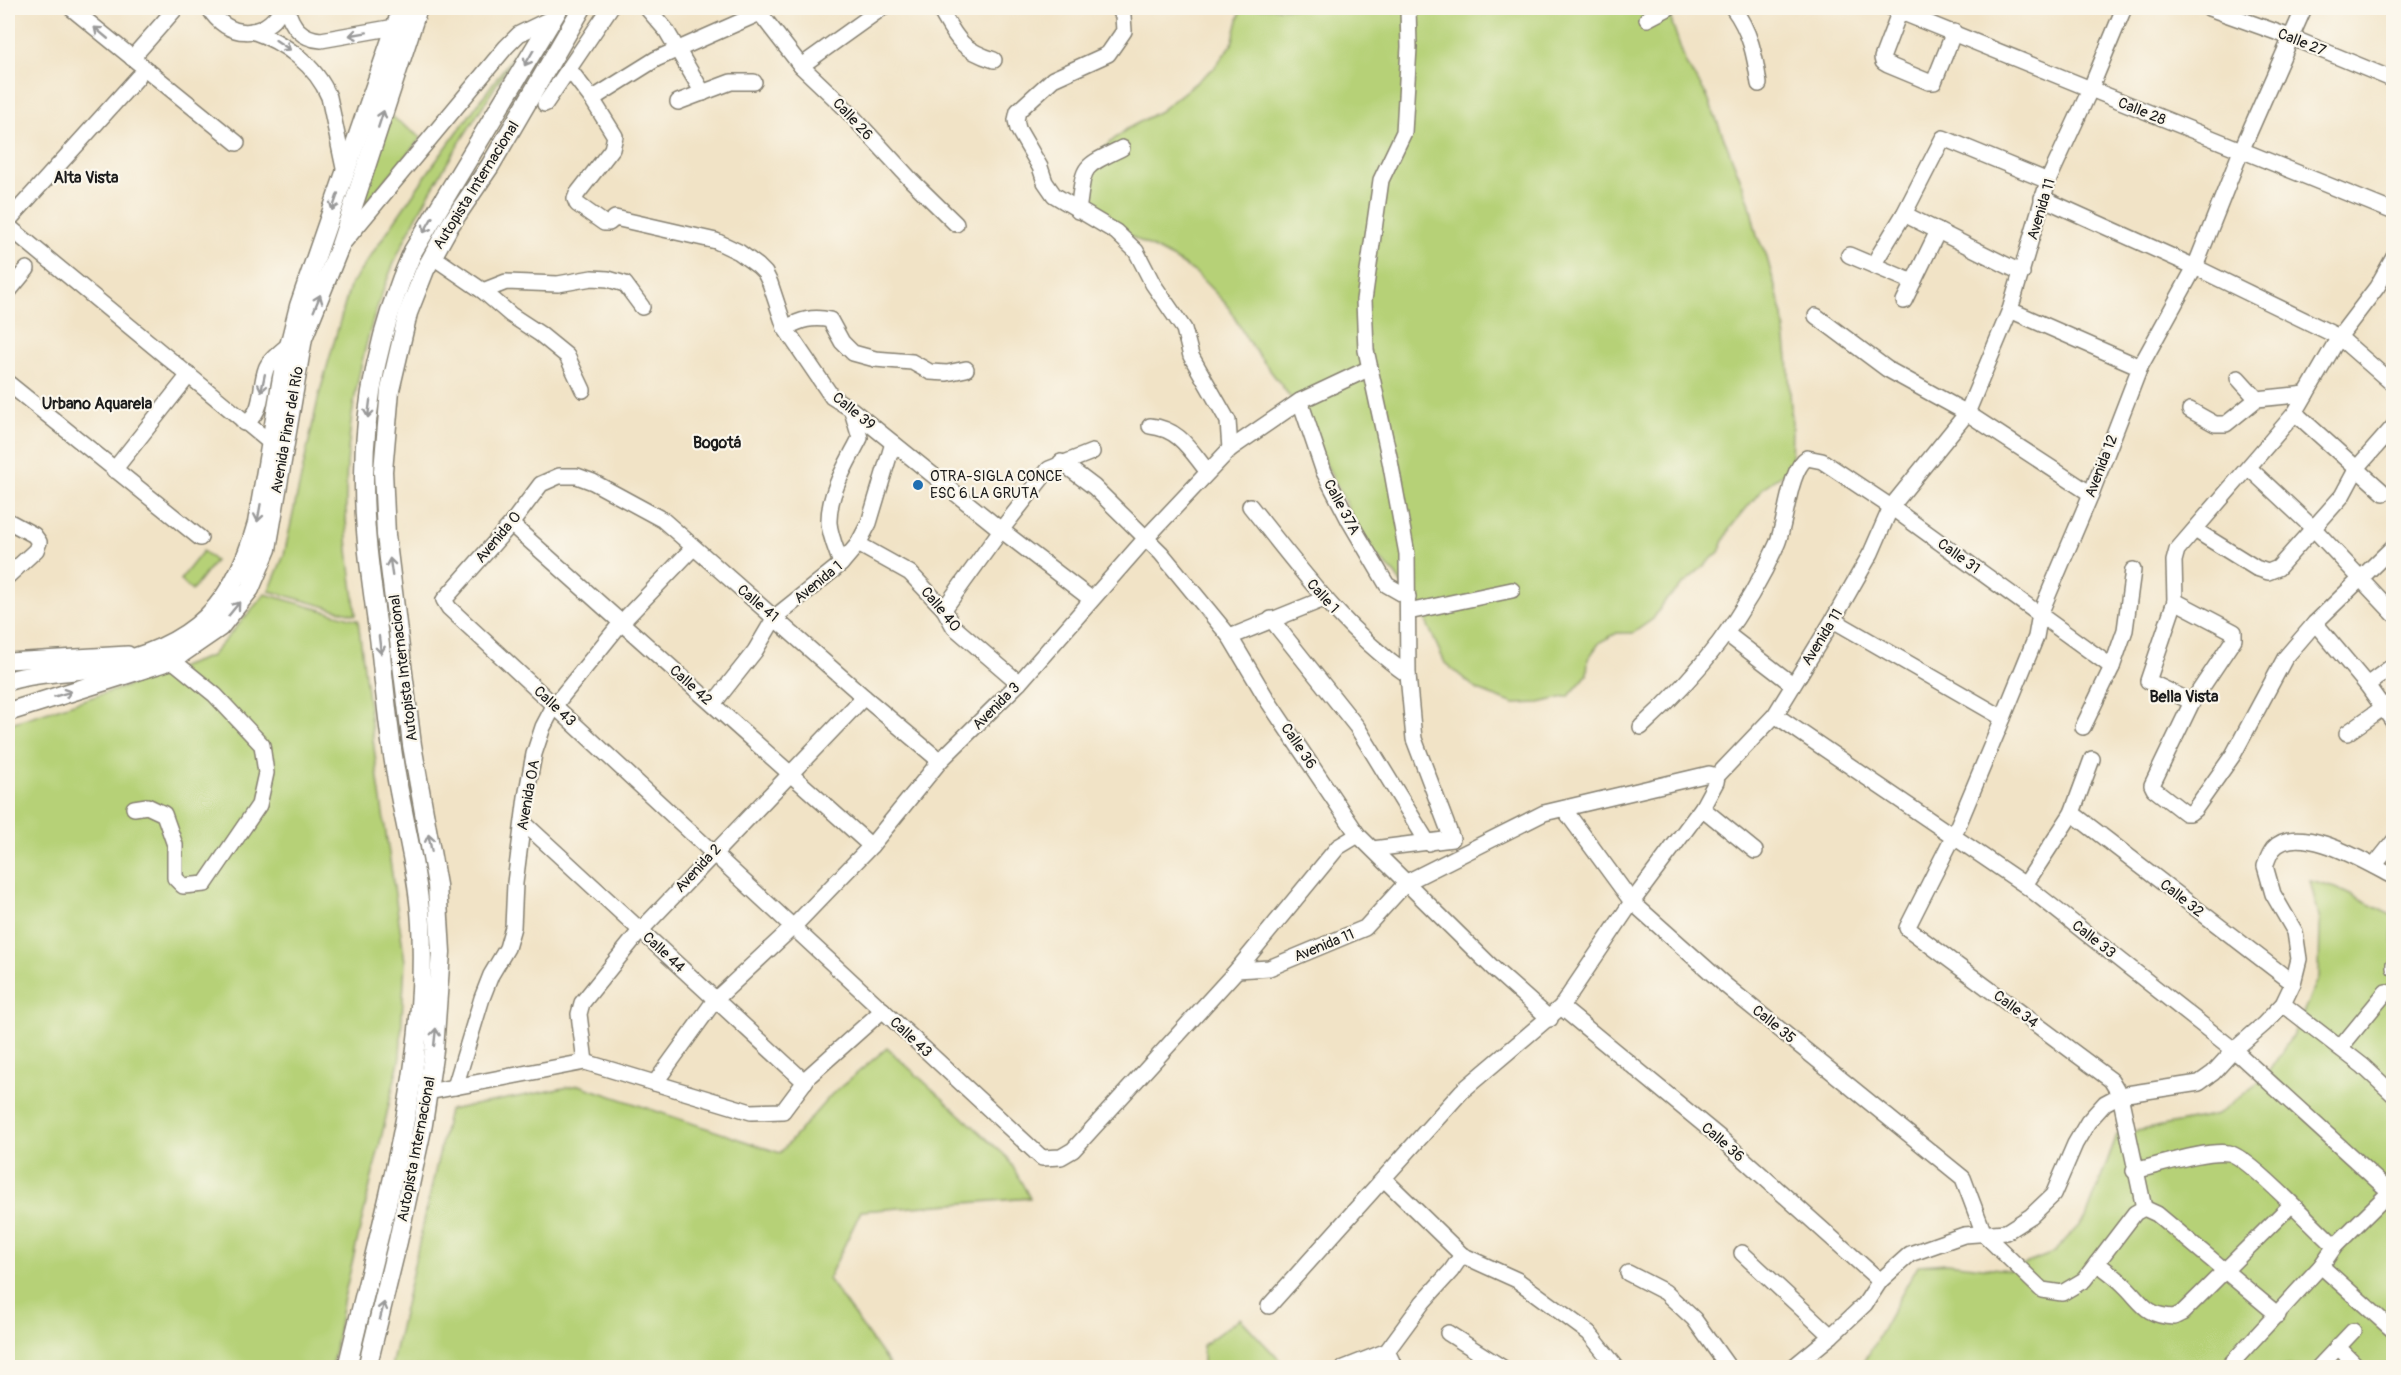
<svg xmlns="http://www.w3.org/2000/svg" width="2401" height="1375" font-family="Pangolin,sans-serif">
<rect width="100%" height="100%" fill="#fbf7ec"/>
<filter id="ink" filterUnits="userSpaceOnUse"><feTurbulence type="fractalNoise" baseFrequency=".0167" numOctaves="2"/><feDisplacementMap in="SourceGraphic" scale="12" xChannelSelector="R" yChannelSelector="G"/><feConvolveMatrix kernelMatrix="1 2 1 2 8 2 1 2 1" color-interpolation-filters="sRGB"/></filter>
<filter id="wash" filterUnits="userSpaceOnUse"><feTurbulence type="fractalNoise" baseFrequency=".008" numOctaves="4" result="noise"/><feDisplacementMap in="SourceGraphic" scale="24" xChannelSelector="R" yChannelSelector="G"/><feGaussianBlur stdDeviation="1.35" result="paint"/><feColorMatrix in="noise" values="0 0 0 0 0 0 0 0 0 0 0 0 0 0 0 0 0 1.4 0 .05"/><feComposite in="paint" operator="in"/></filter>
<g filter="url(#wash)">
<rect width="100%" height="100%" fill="#f1e3c6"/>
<g fill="#b6d177" stroke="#69764a" stroke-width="1.5">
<path d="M1241 8H1667L1686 64 1706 94 1728 148 1749 201 1757 236 1766 254 1783 316 1788 358 1792 425 1791 468 1764 487 1730 528 1719 552 1665 601 1653 619 1633 633H1617L1600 642 1588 659 1587 675 1569 696 1539 703 1514 704 1478 690 1445 663 1425 619 1395 574 1367 546 1297 406 1248 341 1227 305 1196 273 1176 260 1119 230 1096 210 1088 176 1102 149 1127 129 1160 111 1214 68 1232 44Z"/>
<path d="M523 42C481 111 432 180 398 254 359 341 341 442 347 538 349 564 353 589 356 615L269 591 284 555 319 395 350 286 431 168Z"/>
<path d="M391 116 421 138 354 217Z"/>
<path d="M203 551 215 561 192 591 180 580Z"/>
<path d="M265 594 358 620 379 787 405 961 400 1057 343 1302 332 1367H8V724L143 681 211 656Z"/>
<path d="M2310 881 2336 888 2393 916V1367L1861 1368 1918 1265 1947 1263 2009 1270 2053 1253 2086 1218 2117 1135 2217 1115 2265 1077 2293 1035 2319 977 2320 921Z"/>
<path d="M887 1048 1008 1158 1030 1198 861 1211 828 1279 891 1367H391L449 1110 579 1085 780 1153 831 1095Z"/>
<path d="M1240 1318 1286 1367H1200L1203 1365V1345Z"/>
</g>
</g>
<g filter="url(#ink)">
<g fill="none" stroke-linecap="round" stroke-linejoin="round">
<g stroke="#868071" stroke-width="18">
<g id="minor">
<path d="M71 8 237 143"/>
<path d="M209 8C227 39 264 40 282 8"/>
<path d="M287 8C291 26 302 39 321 40L395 27"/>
<path d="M647 8 666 30 703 93"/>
<path d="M756 8 801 66 842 105 911 180 956 224"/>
<path d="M939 8C956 37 959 49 994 60"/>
<path d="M1119 8 1123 16 1124 31 1108 54 1053 79 1018 111 1016 120 1018 129 1040 167 1045 182 1054 195 1116 232 1136 251 1153 284 1184 329 1191 356 1228 421 1230 449"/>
<path d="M1733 8C1750 31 1755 55 1759 84"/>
<path d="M1891 8 2394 212"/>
<path d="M1901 8 1882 58 1883 62 1888 65 1929 82H1934L1954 32"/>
<path d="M2209 8 2290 37 2394 80"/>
<path d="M1647 19 1668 8"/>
<path d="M252 31C284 42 316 65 329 97L345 173"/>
<path d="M132 58 176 8"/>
<path d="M801 66 882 8"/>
<path d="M569 69 592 99 615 136 612 149 577 194 575 199 577 204 604 223H609L615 218 716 241 739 252 758 266 765 273 770 283 785 328 832 397 851 409 1001 530 1091 599"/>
<path d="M592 99 656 59 760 13"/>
<path d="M678 102 731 82H754"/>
<path d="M545 104 610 8"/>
<path d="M2042 198 2195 267 2339 337 2394 385"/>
<path d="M1078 211C1085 164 1079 169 1122 148"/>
<path d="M1904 214 2022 273"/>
<path d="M8 221 138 77"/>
<path d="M8 226 272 444"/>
<path d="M344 242 506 47 519 34 552 18"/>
<path d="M1849 255 1913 282"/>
<path d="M432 256 483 291 511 315 540 334 567 356 583 390"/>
<path d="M1873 265 1904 214 1943 138 2048 181"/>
<path d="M483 291 506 282 558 284 592 278 608 279 625 284 642 307"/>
<path d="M8 292 27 269"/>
<path d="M1904 301 1938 231"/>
<path d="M2010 310 2140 367"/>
<path d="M1816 316 1887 369 1967 413 2091 494"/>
<path d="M785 328C801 320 812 316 830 320L842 342 853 353 875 359 912 362 930 372 947 373 966 369"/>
<path d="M2238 378 2257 399"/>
<path d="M8 383 200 538"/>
<path d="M1300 401 1324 472 1350 522 1387 585 1408 597"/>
<path d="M2190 410 2215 424H2226L2257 399 2306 394"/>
<path d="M2295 413 2384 493"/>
<path d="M244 423C265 413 259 388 266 369 269 360 281 352 288 345"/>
<path d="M1150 426C1180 429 1190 450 1208 472"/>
<path d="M1061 462 1094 487 1161 553 1230 637 1268 701 1358 835 1495 970 1550 1019"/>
<path d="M2249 468 2314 529 2394 614"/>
<path d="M114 470 189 375"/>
<path d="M1250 506C1298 566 1344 630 1408 675"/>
<path d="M8 521 34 535 39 542 36 550 8 576"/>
<path d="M511 524 871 846"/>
<path d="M2195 530 2256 568 2268 572 2278 568 2342 496 2357 468 2394 426"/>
<path d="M858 544 910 573 944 609 954 627 1019 683"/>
<path d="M841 564C837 551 830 536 829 523 828 493 847 464 860 438L852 411"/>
<path d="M2175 601 2234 632V639L2192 702 2152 785 2154 789 2185 813H2190L2195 809 2233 755 2285 658 2315 623 2394 546"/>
<path d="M944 609 1001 530 1049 469 1092 452"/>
<path d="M1408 612 1512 590"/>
<path d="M1271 619 1357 727 1428 843"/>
<path d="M1833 620 2003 718"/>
<path d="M2315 623 2367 685 2394 723"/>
<path d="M1727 634 1792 684"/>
<path d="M1230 637 1324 599"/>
<path d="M8 661 128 654"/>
<path d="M2367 685 2394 665"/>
<path d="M2192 702 2148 681 2175 601 2174 561 2177 550 2295 413 2339 337 2377 287 2394 257"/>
<path d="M713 704 755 651 775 617 841 564 858 544 869 523 893 443"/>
<path d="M1775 715 2025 885 2234 1050 2390 1192"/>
<path d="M1641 727C1700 673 1745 617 1777 544 1786 524 1789 469 1807 458L1822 461 1891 507 2112 667"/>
<path d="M2083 727 2112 667 2125 630 2133 570"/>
<path d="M2347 733 2394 700"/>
<path d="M940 761 864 697 663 520 593 482 577 476H559L541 484 511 524 444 600 449 608 1042 1158 1061 1157 1073 1150 1237 970 1338 847 1358 835"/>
<path d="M134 808 147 806 164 814 175 845V878L183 886 205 884 259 805 266 773 262 745 215 695 172 660"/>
<path d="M1702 808 1755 851"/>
<path d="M1564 809 1632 902 1725 985 1963 1178 1984 1234 2042 1290 2062 1293 2084 1280 2135 1213 2144 1208"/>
<path d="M2072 813 2293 983"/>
<path d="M523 822 805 1082"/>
<path d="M1373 849 1452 839 1414 739 1408 675 1407 554 1390 461 1366 350 1364 300 1381 180 1404 132 1409 47 1408 8"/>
<path d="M2374 866 2394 841"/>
<path d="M2025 885 2072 813 2092 759"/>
<path d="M2394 964V968"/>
<path d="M1237 970 1269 968 1365 928 1407 882 1544 813 1709 774 1717 776 1775 715 1833 620 1871 553 1891 507 1967 413 2010 310 2048 181 2090 90 2124 8"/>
<path d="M2283 1004 2363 1066 2394 1095"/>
<path d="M1561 1007 1719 1137 1880 1281"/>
<path d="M2340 1048 2386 992"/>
<path d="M585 1062 579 1014 582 1003 640 931 864 697"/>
<path d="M655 1083 715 1000 793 927 871 846 940 761 1019 683 1146 538 1230 449 1300 401 1370 368"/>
<path d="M455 1087 482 998 491 975 507 948 513 927 515 883 526 797 534 754 543 727 554 706 621 623 693 548"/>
<path d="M428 1092 585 1062 751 1112 783 1111 809 1076 883 1010"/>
<path d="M2134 1171C2157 1166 2207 1149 2229 1153 2249 1157 2316 1229 2335 1246"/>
<path d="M1384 1179 1462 1255 1517 1280 1589 1333 1617 1368"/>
<path d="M2144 1208 2120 1095 2111 1080 1907 928 1954 835 2003 718 2036 637 2040 614 2091 494 2140 367 2195 267 2241 151 2304 8"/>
<path d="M2144 1208 2157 1214 2278 1315"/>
<path d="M1742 1253 1831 1336"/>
<path d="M2097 1263C2106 1270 2116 1277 2124 1285 2142 1302 2145 1316 2174 1317L2182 1313 2291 1205"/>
<path d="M2321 1266 2394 1331"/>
<path d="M1628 1273 1665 1292 1694 1319 1729 1368"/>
<path d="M1269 1306 1462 1091 1561 1007 1632 902 1702 808 1716 782 1717 776"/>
<path d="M1448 1333 1503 1368"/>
<path d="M2337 1346 2359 1368"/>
<path d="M1387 1351 1395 1368"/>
<path d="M1344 1368 1387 1351 1423 1302 1451 1271 1462 1255"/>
<path d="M1792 1368 1831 1336 1865 1304 1880 1281 1910 1254 1964 1235 2006 1232 2031 1216 2053 1195 2075 1144 2088 1122 2105 1103 2120 1095 2199 1083 2213 1073 2234 1050 2264 1024 2283 1004 2293 983 2299 959 2295 932 2273 894 2265 866C2267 861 2269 854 2273 849 2298 820 2367 863 2394 877"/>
<path d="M2227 1368 2321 1266 2335 1246 2394 1188"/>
<path d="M2318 1368 2353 1331"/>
</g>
</g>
<g stroke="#868071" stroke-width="21">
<g id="major">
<path d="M8 681C32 673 59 673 85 669 180 653 231 619 257 523L284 366 299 306 402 8"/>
<path d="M8 712 172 660 220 627 250 589 267 549 303 338 340 246 418 8"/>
<path d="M347 1368C380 1224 429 1073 421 924 418 869 402 816 394 762 387 720 384 678 379 637 372 586 364 535 364 484 363 404 381 323 413 251L559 8"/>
<path d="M367 1368 398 1241 423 1124 434 1050 441 952 437 885 412 745 386 535 383 471 390 390 408 313 425 270 450 225 490 166 582 8"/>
</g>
</g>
<use href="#minor" stroke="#fff" stroke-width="15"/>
<use href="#major" stroke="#fff" stroke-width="18"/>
</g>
<defs><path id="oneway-shaft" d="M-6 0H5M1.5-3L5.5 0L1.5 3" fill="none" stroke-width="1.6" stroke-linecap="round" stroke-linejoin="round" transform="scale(1.5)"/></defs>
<g stroke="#999">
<use href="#oneway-shaft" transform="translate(101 33) rotate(-140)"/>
<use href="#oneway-shaft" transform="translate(358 34) rotate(170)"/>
<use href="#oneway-shaft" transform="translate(283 45) rotate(34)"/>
<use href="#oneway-shaft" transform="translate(529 58) rotate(120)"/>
<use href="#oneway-shaft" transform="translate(381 119) rotate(-72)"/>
<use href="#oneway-shaft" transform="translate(335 202) rotate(109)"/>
<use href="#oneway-shaft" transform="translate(428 225) rotate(120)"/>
<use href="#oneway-shaft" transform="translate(317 303) rotate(-68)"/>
<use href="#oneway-shaft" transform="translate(263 383) rotate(102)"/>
<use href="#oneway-shaft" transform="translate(369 409) rotate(97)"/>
<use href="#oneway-shaft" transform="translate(259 513) rotate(100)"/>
<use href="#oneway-shaft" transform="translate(391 567) rotate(-98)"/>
<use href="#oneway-shaft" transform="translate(234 609) rotate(-51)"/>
<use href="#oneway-shaft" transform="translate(380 645) rotate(83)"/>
<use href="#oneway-shaft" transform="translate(63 694) rotate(-17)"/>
<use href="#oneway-shaft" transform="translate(430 843) rotate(-101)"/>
<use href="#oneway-shaft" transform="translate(435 1037) rotate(-84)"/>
<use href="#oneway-shaft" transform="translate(382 1311) rotate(-76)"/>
</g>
</g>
<circle fill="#1f6fb2" stroke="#fbf7ec" stroke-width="2" cx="918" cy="485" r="6"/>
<g text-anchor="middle" stroke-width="4.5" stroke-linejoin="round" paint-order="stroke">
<g font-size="15" fill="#1c1c1c" stroke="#fbf7ec">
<text transform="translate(2302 42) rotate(22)" y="5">Calle 27</text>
<text transform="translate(2142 111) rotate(22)" y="5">Calle 28</text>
<text transform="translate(853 119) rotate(47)" y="5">Calle 26</text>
<text transform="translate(476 185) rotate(-58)" y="5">Autopista Internacional</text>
<text transform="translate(2041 209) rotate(-73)" y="5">Avenida 11</text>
<text transform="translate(854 411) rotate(39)" y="5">Calle 39</text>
<text transform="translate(287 430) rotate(-80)" y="5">Avenida Pinar del Río</text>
<text transform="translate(2101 466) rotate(-69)" y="5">Avenida 12</text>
<text transform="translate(1342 507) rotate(62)" y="5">Calle 37A</text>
<text transform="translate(498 537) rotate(-50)" y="5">Avenida 0</text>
<text transform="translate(1959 556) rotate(36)" y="5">Calle 31</text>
<text transform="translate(818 582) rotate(-39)" y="5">Avenida 1</text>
<text transform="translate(1323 596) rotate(48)" y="5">Calle 1</text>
<text transform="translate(758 603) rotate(40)" y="5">Calle 41</text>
<text transform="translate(941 609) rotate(50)" y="5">Calle 40</text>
<text transform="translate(1822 637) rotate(-58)" y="5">Avenida 11</text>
<text transform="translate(403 668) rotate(-97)" y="5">Autopista Internacional</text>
<text transform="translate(691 685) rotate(42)" y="5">Calle 42</text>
<text transform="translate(555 706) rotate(43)" y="5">Calle 43</text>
<text transform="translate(996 706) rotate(-45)" y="5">Avenida 3</text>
<text transform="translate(1299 746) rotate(56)" y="5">Calle 36</text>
<text transform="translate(528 795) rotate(-80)" y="5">Avenida 0A</text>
<text transform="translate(698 868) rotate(-47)" y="5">Avenida 2</text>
<text transform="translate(2182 898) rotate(38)" y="5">Calle 32</text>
<text transform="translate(2094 939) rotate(38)" y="5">Calle 33</text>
<text transform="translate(1324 945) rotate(-22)" y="5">Avenida 11</text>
<text transform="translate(664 952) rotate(43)" y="5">Calle 44</text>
<text transform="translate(2016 1009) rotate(37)" y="5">Calle 34</text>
<text transform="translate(1774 1024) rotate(39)" y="5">Calle 35</text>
<text transform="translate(911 1037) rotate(43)" y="5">Calle 43</text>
<text transform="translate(1723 1142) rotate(41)" y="5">Calle 36</text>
<text transform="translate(416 1149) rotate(-79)" y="5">Autopista Internacional</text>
</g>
<g font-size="15" fill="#1c1c1c" stroke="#fbf7ec" text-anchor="start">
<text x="930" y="481">OTRA-SIGLA CONCE<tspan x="930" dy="17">ESC 6 LA GRUTA</tspan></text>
</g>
<g font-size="16" font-weight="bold" fill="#1c1c1c" stroke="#fbf7ec">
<text x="86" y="183">Alta Vista</text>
<text x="97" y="409">Urbano Aquarela</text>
<text x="717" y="448">Bogotá</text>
<text x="2184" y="702">Bella Vista</text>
</g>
</g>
<rect width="2401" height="1375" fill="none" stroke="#fbf7ec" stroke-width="30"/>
</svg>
